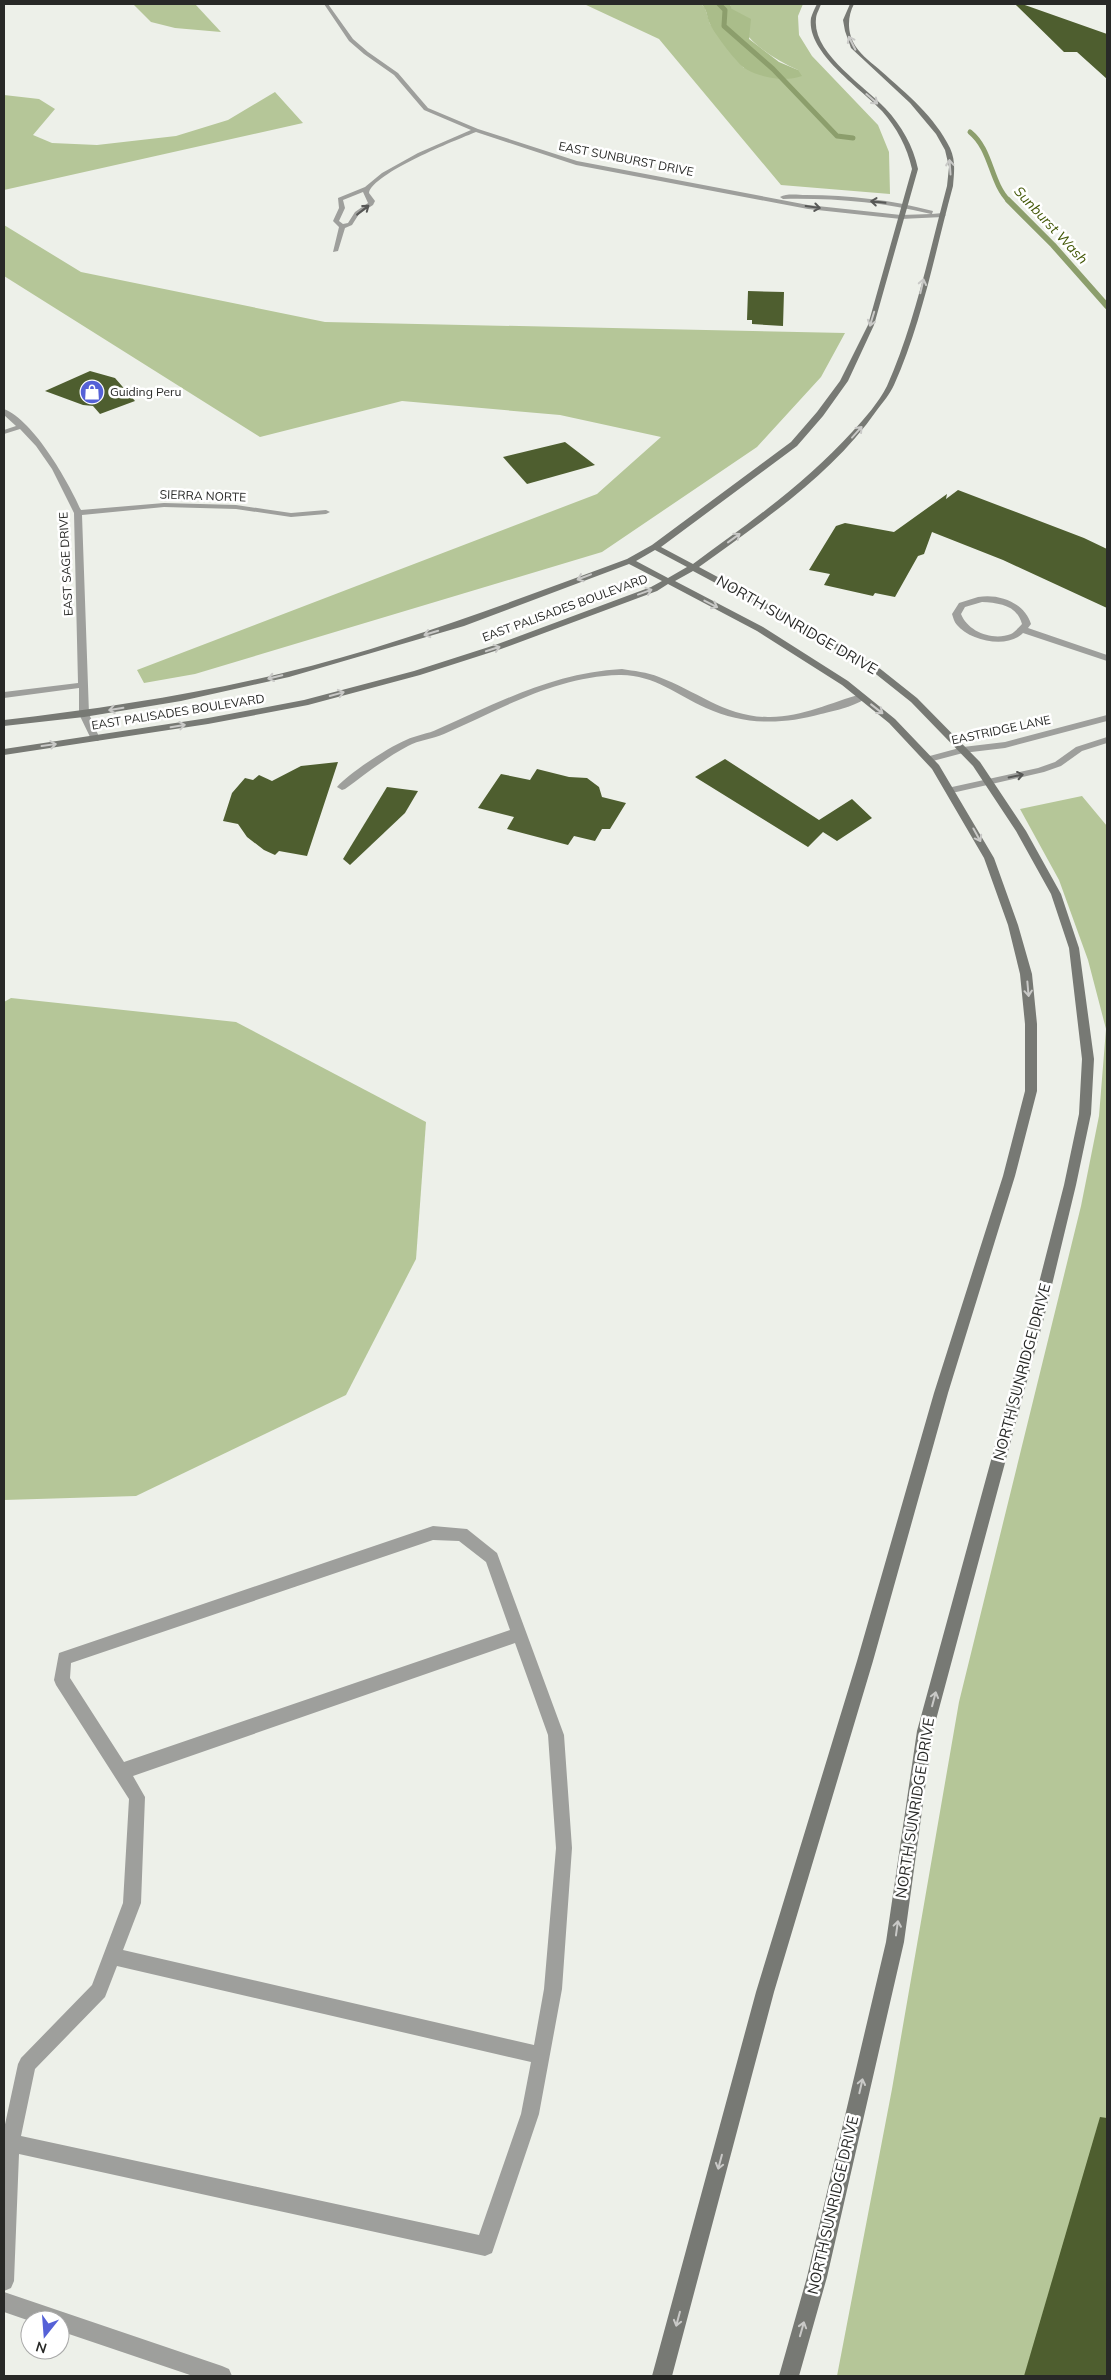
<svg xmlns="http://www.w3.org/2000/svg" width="1111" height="2380" font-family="Mulish,sans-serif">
<rect width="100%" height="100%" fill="#edf0e9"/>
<g fill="#b5c698">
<path d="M133 4H195L221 32 175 28 151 22Z"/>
<path d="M584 4H701L705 8 710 24 744 68 798 70C770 58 738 36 730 4H803L798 16 799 35 812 56 878 125 889 152 890 194 781 185 659 39Z"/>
<path d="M275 92 303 123 4 190V95L39 99 55 109 33 135 52 143 97 145 176 136 228 120Z"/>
<path d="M4 225 81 272 325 322 845 333 821 377 757 447 602 552 195 674 144 683 137 670 597 494 661 437 560 415 402 401 260 437 4 276Z"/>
<path d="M1082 796 1107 826V2376H837L892 2089 959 1702 1081 1206 1099 1116 1106 1029 1088 960 1059 880 1020 809Z"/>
<path d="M11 998 236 1022 426 1122 416 1259 346 1395 136 1496 4 1500V1002Z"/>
</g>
<path fill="#aabd8a" d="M701 4H730L732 9 751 19 749 39 779 62 798 70 802 76C785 82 761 78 746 69 738 65 714 33 710 24 706 16 708 10 701 4Z"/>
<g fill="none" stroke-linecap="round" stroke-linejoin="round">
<g stroke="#8c9e6c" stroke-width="5">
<path d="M719 4 725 10 724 26 773 69 837 136 853 138"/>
<path d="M970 132C992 150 990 182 1009 201"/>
</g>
<path stroke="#8c9e6c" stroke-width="6" d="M1008 200 1053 245 1107 306"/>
</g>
<g fill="#4e5e2f">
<path d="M1015 4H1022L1107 34V79L1077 52H1064Z"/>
<path d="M748 291 784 292 783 326 752 324V320H747Z"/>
<path d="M90 371 115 378 135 401 100 414 93 406 83 405 45 391Z"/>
<path d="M565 442 595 465 527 484 503 457Z"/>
<path d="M958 490 1084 538 1107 549V608L1003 560 932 532 924 554 918 556 895 597 875 593 873 596 824 585 830 574 809 570 836 526 845 523 894 532 947 494 946 499Z"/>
<path d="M725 759 819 820 852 799 872 818 837 841 823 832 808 847 695 777Z"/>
<path d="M338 762 307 856 279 851 275 855 264 850 247 837 238 824 223 821 232 793 245 778 253 780 259 775 272 781 301 766Z"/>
<path d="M537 769 569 777 587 778 599 787 602 797 626 803 610 829H602L595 841 574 836 568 845 507 829 514 817 478 808 501 774 530 780Z"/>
<path d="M387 787 418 791 405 813 350 865 343 859Z"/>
<path d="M1100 2117 1107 2118V2376H1024Z"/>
</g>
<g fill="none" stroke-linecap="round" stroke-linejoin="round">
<g fill="#9e9f9c" fill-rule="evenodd">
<path d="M622 669C634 671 647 672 659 677 697 691 727 718 770 717 803 717 831 702 862 694L867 697C857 706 834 711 821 714 781 725 744 725 706 708 677 695 653 674 619 675 554 677 501 709 444 734 432 739 419 740 408 746 385 758 366 774 345 789L342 790 337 787C349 773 389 747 406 740 416 735 428 734 438 729 500 702 552 673 622 669Z"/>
<path d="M433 1526 467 1529 497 1553 564 1735 572 1848 562 1989 539 2114 492 2253 485 2256 19 2154 14 2281 11 2288 4 2291V2129L18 2064 21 2058 92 1985 123 1903 129 1799 56 1685 54 1680 59 1653ZM433 1540 459 1541 486 1562 510 1630 124 1762 70 1678 71 1663ZM515 1643 548 1735 556 1848 544 1989 534 2045 123 1950 141 1903 145 1797 133 1776ZM117 1966 531 2062 521 2114 479 2235 21 2136 35 2069 105 1997Z"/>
<path d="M4 2292 222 2366 229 2369 232 2376H193L60 2331V2320L30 2321 4 2312Z"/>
</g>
<g fill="#9e9f9c" fill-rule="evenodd">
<path d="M324 4H328L353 39 368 52 398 73 428 108 478 129 577 161 808 205 901 215 931 214C882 202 833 198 783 199L780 197C787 193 798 195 806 195 850 195 891 200 933 211L932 214 943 213 946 215 943 217 901 219 808 209 576 165 476 132C456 140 373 173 369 193L375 201 373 205 359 214 352 225 345 228 338 251 333 252 339 227 333 221 339 208 338 198 365 187 382 173 418 153 471 130 424 110 394 75 364 54 349 41ZM363 192 368 203 355 212 348 223 343 224 339 221 345 208 343 200Z"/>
<path d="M4 409C34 421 68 481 81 510L164 503 236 505 291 513 326 510 330 512 326 514 291 517 236 509 164 507 82 515 89 714 100 739 98 741H92L79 714V688L4 698V692L78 683 74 513 52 469 36 446 20 429 4 434V430L16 426 4 415Z"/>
<path d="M978 597C999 593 1025 603 1031 624L1028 628 1107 655V661L1023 633C1008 649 970 641 957 625 954 622 953 617 952 614L959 603ZM982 602C999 603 1017 605 1022 624 1019 627 1015 632 1011 634 993 641 968 632 961 614L965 607Z"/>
<path d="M1107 715V721L1005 748 963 753 929 762 924 759 926 757 963 747 1005 742Z"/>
<path d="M1107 737V743L1082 751 1061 766 1044 772 952 793 947 790 952 787 1038 768 1055 762 1076 747Z"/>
</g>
<path fill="#777974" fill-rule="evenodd" d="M817 4H821C820 8 816 14 816 19 812 53 865 86 885 108 902 126 913 146 918 169L874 325 848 381 823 416 797 446 661 547 693 564C749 523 806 483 853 431 865 418 879 402 887 386 914 326 930 250 947 186L949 167 945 150 936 134 910 103 851 48 845 31 843 20 850 4H854C847 17 847 34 856 47 862 56 873 64 881 71 907 94 935 117 950 148 956 161 954 173 953 186 935 252 922 323 894 385 890 394 883 402 877 410 832 475 762 521 699 567L787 614 878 667 917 698 980 762 1026 831 1061 894 1079 948 1094 1059 1091 1114 1076 1185 1045 1314 933 1731 904 1942 827 2277 799 2376H779L807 2277 886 1942 917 1731 1031 1314 1064 1185 1079 1114 1082 1059 1069 948 1051 894 1016 831 973 766 911 702 872 671 781 618 693 571 675 581 763 627 848 681 895 719 939 765 994 858 1018 925 1032 974 1037 1024V1091L1015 1176 948 1393 873 1661 774 1992 672 2376H652L756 1992 857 1661 934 1393 1003 1176 1025 1091V1024L1020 974 1008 925 984 858 932 769 889 723 842 685 757 631 668 584 657 591 501 649 420 675 308 705 208 724 4 755V749L208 718 304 700 414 671 495 645 651 587 662 581 629 564 464 626 289 677 181 701 84 717 4 726V720C98 709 191 695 283 673 401 644 514 601 627 559L652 545 791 442 817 412 840 381 868 325 912 169C907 147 897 128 882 111 862 89 806 53 811 18 812 14 815 8 817 4ZM655 550 687 567 668 578 636 561Z"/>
</g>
<defs><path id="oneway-shaft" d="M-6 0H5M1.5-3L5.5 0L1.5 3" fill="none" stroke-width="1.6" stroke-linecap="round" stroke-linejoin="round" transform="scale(1.25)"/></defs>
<g stroke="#c9c9c7">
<use href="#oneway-shaft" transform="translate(852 43) rotate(-117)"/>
<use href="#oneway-shaft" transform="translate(872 99) rotate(41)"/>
<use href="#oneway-shaft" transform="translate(950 167) rotate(-94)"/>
<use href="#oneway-shaft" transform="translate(922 286) rotate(-77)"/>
<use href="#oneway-shaft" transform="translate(872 319) rotate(107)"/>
<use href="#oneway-shaft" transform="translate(857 432) rotate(-48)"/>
<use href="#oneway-shaft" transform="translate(734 538) rotate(-36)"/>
<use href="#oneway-shaft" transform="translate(584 577) rotate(159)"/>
<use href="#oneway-shaft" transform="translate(645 592) rotate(-20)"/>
<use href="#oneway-shaft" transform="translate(711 604) rotate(27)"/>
<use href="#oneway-shaft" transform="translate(431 633) rotate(163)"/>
<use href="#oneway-shaft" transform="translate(493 649) rotate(-18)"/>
<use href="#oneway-shaft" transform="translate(275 677) rotate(167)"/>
<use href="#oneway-shaft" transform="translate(337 694) rotate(-15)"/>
<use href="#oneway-shaft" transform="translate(116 709) rotate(171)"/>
<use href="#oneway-shaft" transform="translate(877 709) rotate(38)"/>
<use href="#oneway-shaft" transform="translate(178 726) rotate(-9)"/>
<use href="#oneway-shaft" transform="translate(49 745) rotate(-8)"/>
<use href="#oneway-shaft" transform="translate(977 835) rotate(61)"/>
<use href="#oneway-shaft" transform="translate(1028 989) rotate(85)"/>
<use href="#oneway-shaft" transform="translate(934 1699) rotate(-75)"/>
<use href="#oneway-shaft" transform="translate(897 1928) rotate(-82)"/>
<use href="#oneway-shaft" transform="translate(861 2086) rotate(-77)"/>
<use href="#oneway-shaft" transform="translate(720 2162) rotate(105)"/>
<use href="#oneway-shaft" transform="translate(678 2319) rotate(105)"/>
<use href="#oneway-shaft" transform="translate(802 2329) rotate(-74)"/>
</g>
<g stroke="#575856">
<use href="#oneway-shaft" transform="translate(878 202) rotate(-174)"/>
<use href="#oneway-shaft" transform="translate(813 207) rotate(8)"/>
<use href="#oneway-shaft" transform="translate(363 210) rotate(-38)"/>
<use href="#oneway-shaft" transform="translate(1016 776) rotate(-12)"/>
</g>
<defs>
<g id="shop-disc" transform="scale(1.25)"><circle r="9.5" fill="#5561d7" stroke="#fff"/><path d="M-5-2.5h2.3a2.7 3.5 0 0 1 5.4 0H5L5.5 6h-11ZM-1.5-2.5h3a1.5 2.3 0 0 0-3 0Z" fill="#fff"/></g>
</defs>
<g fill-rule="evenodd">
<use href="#shop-disc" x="92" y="392"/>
</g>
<g text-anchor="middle" stroke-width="5" stroke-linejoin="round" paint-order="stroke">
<g font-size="12" fill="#282927" stroke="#fff">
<text transform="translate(626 159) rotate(11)" y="4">EAST SUNBURST DRIVE</text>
<text transform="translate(203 496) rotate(2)" y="4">SIERRA NORTE</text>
<text transform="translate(66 564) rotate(-93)" y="4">EAST SAGE DRIVE</text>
<text transform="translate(565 608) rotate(-20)" y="4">EAST PALISADES BOULEVARD</text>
<text transform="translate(178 712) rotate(-9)" y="4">EAST PALISADES BOULEVARD</text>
<text transform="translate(1001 730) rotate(-12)" y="4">EASTRIDGE LANE</text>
</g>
<g font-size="12" fill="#282927" stroke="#fff" text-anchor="start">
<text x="110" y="396">Guiding Peru</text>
</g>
<g font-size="14" font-style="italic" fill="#435807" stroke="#fff">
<text transform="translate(1051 225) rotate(47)" y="5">Sunburst Wash</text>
</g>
<g font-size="15" fill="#282927" stroke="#fff">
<text transform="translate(797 625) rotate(30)" y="5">NORTH SUNRIDGE DRIVE</text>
<text transform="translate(1022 1372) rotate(-75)" y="5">NORTH SUNRIDGE DRIVE</text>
<text transform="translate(915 1808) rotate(-81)" y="5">NORTH SUNRIDGE DRIVE</text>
<text transform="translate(833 2205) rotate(-77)" y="5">NORTH SUNRIDGE DRIVE</text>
</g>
</g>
<rect width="1111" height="2380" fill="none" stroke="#282927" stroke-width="10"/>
<g transform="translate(45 2335) rotate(197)"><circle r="24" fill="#ffffff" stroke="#a9a9a9"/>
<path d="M0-4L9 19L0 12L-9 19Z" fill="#5561d7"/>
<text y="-8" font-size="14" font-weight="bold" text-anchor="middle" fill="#282927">N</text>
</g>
</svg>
